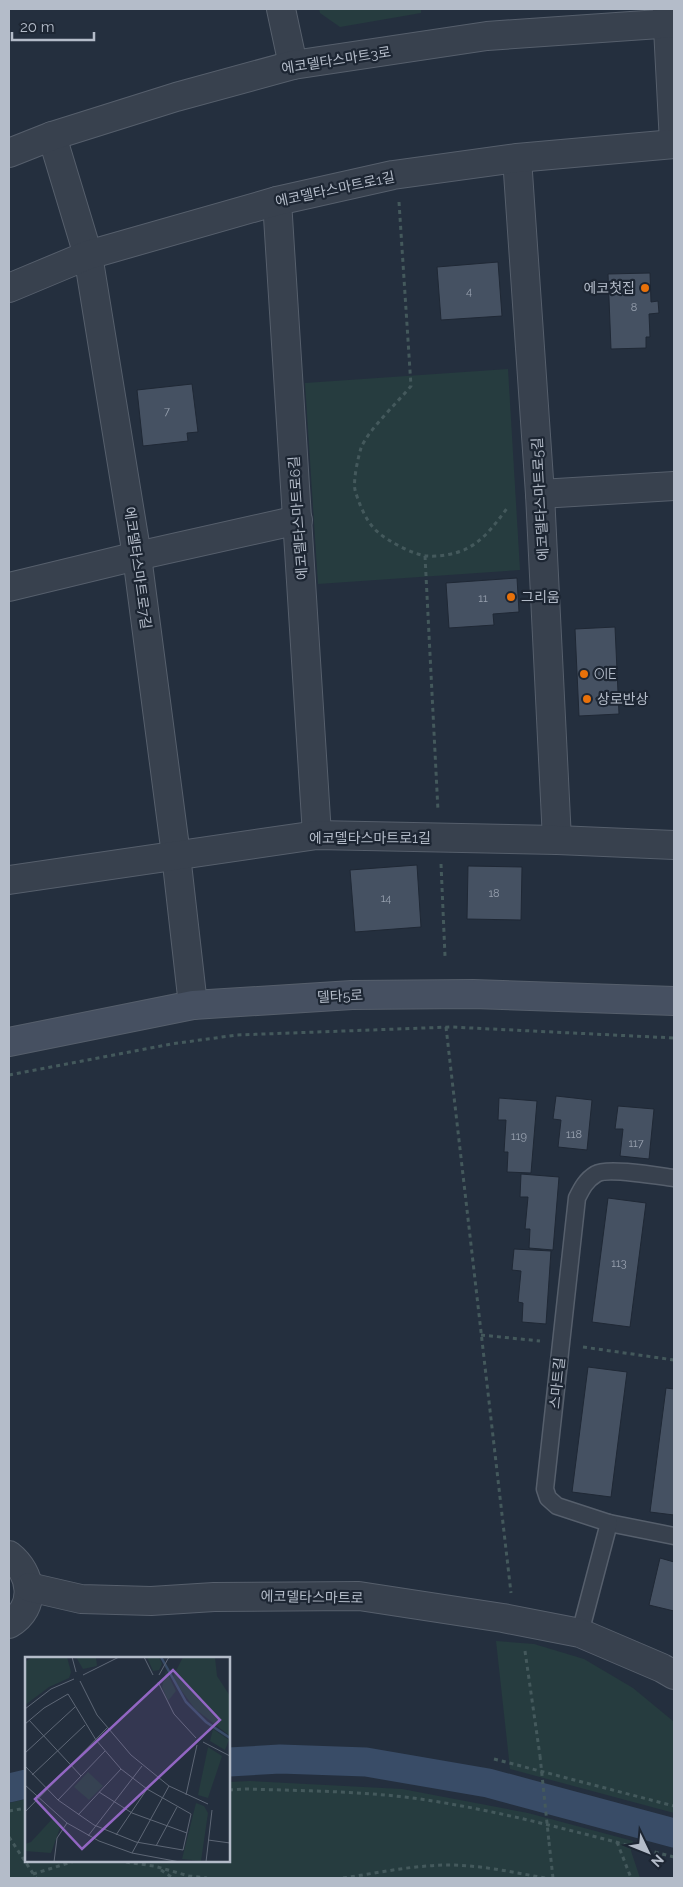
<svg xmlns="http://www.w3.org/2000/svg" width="683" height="1887" font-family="Raleway,'Noto Sans KR',sans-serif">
<rect width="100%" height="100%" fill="#242f3e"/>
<g fill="#263c3f">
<path d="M319 9H421V13L340 27 320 13Z"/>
<path d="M508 369 520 570 318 584 305 383Z"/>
<path d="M496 1641 534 1644 584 1659 633 1688 673 1721 674 1723V1813L510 1769Z"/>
<path d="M250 1781 402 1789 528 1813 633 1841 631 1851 640 1878H9V1803L26 1799V1861H229V1782Z"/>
</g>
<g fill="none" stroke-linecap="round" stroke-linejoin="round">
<g stroke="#394c67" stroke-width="29">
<path d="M229 1762 280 1759 366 1762 488 1783 674 1833"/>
<path d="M9 1788 26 1784"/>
</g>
</g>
<g fill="#455162" stroke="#1f2835">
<path d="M498 262 502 316 441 320 437 267Z"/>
<path d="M650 273 651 302 658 301 659 313 649 314 650 337H646V348L611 349 608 274Z"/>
<path d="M192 384 198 432 187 433 188 441 143 446 137 390Z"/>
<path d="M517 578 519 612 493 614 494 625 449 628 446 583Z"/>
<path d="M615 627 619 714 579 716 575 629Z"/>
<path d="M417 865 421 927 355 932 350 870Z"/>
<path d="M468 866 522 867 521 920 467 919Z"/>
<path d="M556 1096 592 1100 587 1150 558 1147 561 1120 553 1119Z"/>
<path d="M499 1098 537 1101 531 1173 507 1172 508 1152H504L506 1120H498Z"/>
<path d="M618 1106 654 1109 649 1159 620 1156 623 1129H615Z"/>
<path d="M521 1174 559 1177 553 1250 529 1248 530 1229H525L528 1197H520Z"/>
<path d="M608 1198 646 1203 630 1327 592 1322Z"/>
<path d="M514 1249 551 1251 546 1324 522 1322 523 1303 518 1302 521 1271 512 1270Z"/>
<path d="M588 1367 627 1372 611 1497 572 1492Z"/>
<path d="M666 1388 674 1389V1515L650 1512Z"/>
<path d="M660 1558 674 1562V1611L649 1605Z"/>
</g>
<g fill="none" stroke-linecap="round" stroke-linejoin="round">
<g stroke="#565f6c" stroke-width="19">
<g id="lane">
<path d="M609 1523 674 1536"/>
<path d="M580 1633 609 1523 557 1506 548 1498 545 1489 577 1198C582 1188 586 1180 596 1174 607 1167 659 1176 674 1178"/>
</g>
</g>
<g stroke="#565f6c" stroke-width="30">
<g id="street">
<path d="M281 9 293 65"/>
<path d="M667 9 674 143"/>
<path d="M52 136 88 255 137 556 176 855 193 1005"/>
<path d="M9 153 52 136 176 97 293 65 487 36 674 23"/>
<path d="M517 158 540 494 557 840"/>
<path d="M277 201 317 835"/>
<path d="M9 288 88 255 277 201 393 175 517 158 674 144"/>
<path d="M540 494 674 486"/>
<path d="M9 587 137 556 298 520"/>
<path d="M9 880 317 835 557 840 674 845"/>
<path d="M9 1555C32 1573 38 1607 9 1624"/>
<path d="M29 1587 81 1599 151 1601 214 1597 359 1596 503 1618 580 1633 662 1668 674 1675"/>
</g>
</g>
<g stroke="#565f6c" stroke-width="30">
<path id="secondary" d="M9 1042 193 1005 352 995 473 994 674 1001"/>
</g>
<g stroke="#44595c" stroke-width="3" stroke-dasharray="4 4" stroke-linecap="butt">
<path d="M399 202 411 386C398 402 368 430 361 448 358 458 353 480 355 490 359 504 367 524 379 533 388 541 414 555 427 556 439 557 457 554 468 548 486 538 496 523 508 507"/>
<path d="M425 556 438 811"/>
<path d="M441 864 445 956"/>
<path d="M446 1027 511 1593"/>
<path d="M9 1075 171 1044 237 1035 451 1027 674 1038"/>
<path d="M481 1335 540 1341"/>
<path d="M583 1347 674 1360"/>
<path d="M525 1651 540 1756"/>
<path d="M494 1759 674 1806"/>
<path d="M229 1790 247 1789C309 1791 372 1791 433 1801 515 1814 594 1837 674 1857"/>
<path d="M9 1811 26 1808"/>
<path d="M9 1837 36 1878"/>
<path d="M549 1842 553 1878"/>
<path d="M617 1842 631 1878"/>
<path d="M118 1861 154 1866 189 1876 207 1878"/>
<path d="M161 1870 173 1878"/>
<path d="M33 1874 75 1861H84"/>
<path d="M343 1878C371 1874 399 1868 427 1866 467 1862 506 1871 545 1878"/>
</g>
<use href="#lane" stroke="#38414e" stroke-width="16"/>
<use href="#street" stroke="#38414e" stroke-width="28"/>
<use href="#secondary" stroke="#465061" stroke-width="28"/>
<path stroke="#44595c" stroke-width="3" stroke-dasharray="4 4" stroke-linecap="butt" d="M540 1756 549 1842"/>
</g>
<g fill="#e8710a" stroke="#1d2633" stroke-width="2">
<circle cx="645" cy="288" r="5"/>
<circle cx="511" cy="597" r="5"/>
<circle cx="584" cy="674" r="5"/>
<circle cx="587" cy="699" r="5"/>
</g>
<g text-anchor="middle" stroke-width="4.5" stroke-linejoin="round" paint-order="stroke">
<g font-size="11" fill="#98a1af">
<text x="469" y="295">4</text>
<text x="634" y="311">8</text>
<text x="167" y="415">7</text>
<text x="483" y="602">11</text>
<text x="494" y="897">18</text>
<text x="386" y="902">14</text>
<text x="574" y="1138">118</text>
<text x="519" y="1140">119</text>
<text x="636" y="1147">117</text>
<text x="619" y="1267">113</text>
</g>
<g font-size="14" fill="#b4bcc9" stroke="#1d2633">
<text transform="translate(336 60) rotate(-9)" y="5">에코델타스마트3로</text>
<text transform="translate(335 189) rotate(-12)" y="5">에코델타스마트로1길</text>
<text transform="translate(540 499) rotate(-93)" y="5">에코델타스마트로5길</text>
<text transform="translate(298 518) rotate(-94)" y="5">에코델타스마트로6길</text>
<text transform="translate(138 568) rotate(82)" y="5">에코델타스마트로7길</text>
<text x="370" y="843">에코델타스마트로1길</text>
<text transform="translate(340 996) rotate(-3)" y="5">델타5로</text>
<text transform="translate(557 1383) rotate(-84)" y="5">스마트길</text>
<text transform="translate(312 1597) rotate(1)" y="5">에코델타스마트로</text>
</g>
<g font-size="14" fill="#b4bcc9" stroke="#1d2633" text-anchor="start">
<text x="635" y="293" text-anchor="end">에코첫집</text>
<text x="521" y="602">그리움</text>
<text x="594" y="679">OIE</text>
<text x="597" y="704">상로반상</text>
</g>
</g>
<g transform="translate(25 1657)">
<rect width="205" height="205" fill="#242f3e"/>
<path d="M7 0H42L46 15 44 21 24 30 0 48V5ZM51 0H71L72 9 58 12ZM122 0H134L137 7 134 13 128 14ZM158 0H190L192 19 205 39V79L170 52 153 29 148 20ZM141 13 151 34 143 44 137 30ZM188 72 204 83 200 93 185 84ZM183 90 197 99 183 141 173 138ZM63 115 78 129 64 143 49 130ZM171 146 179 149 183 156 176 204 157 202ZM29 160 36 168 26 196 0 194V187L6 185Z" fill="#263c3f"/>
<path fill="none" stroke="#394c67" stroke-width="2.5" d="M136 0 161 45 181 65 205 81"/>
<path fill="none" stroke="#5e6776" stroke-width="1" d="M47 0 51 15M119 0 128 18M58 18 94 0M134 18 144 0M55 24 72 58 106 98 144 129 183 147M133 25 149 57 171 81M0 52 26 32 49 22M4 63 56 119M0 67 19 51 43 37 71 83 96 112 122 132 166 157 158 193 111 185 69 168 33 143 0 109M178 85 205 99M0 96 50 50M7 118 60 68M0 128 42 166 74 184 107 196 155 205M74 135 107 156 162 176M161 138 172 88M33 143 80 94M0 155 82 71M53 158 96 112M91 178 122 132M63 179 117 109M183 183 205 186M131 189 152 150M107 196 144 129M29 205 32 181 42 166M181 205 187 153"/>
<path fill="#9266c3" fill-opacity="0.15" stroke="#9266c3" stroke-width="2.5" d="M148 13 195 63 57 192 10 142Z"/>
<rect width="205" height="205" fill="none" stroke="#b4bcc9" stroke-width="2.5"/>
</g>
<rect width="683" height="1887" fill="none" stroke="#b4bcc9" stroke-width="20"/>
<g transform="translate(648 1852) rotate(133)" stroke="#1d2633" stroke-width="4" paint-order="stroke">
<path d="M0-4L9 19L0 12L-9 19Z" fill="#b4bcc9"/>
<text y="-8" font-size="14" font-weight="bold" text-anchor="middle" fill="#b4bcc9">N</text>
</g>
<path d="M12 32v8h82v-8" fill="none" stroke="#b4bcc9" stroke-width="2.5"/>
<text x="20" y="32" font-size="15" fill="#b4bcc9" stroke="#1d2633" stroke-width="4" paint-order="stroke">20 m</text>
</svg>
